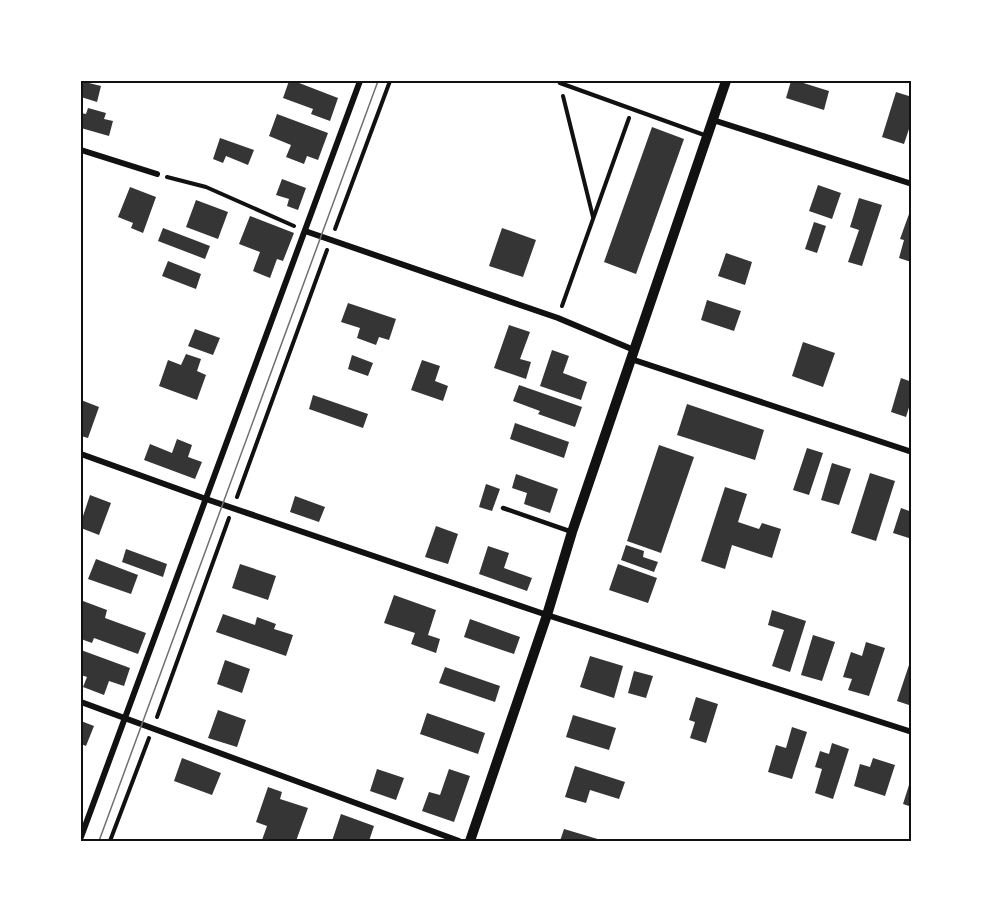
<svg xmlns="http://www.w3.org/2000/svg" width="993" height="922" font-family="Raleway,sans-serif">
<rect width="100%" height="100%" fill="#fff"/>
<g fill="#353535">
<path d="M81 81 101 86 97 102 81 97Z"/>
<path d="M289 81H294L338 98 330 121 311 114 313 109 283 98Z"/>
<path d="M791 81H797L829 91 824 110 786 98Z"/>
<path d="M896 92 912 97V120L904 144 882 137Z"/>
<path d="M88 108 106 113 104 119 113 121 109 136 81 128V113L86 114Z"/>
<path d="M277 114 328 133 318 160 307 156 304 164 286 157 291 145 269 136Z"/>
<path d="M652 127 684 139 636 274 604 262Z"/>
<path d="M220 138 254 150 248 165 226 156 223 163 213 159Z"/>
<path d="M282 179 306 188 298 210 287 206 289 199 276 195Z"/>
<path d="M818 185 841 193 832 219 809 211Z"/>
<path d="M130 187 156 197 143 233 131 228 133 223 118 217Z"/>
<path d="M859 198 882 205 862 266 848 262 859 230 850 227Z"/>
<path d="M196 200 228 212 218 239 186 227Z"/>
<path d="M909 214 912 215 911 262 899 258 904 240 900 239Z"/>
<path d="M250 216 294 233 283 261 277 259 270 278 253 271 260 252 239 244Z"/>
<path d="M814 222 826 226 817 253 805 249Z"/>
<path d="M163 228 210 246 205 259 158 241Z"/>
<path d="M502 228 536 240 523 277 489 266Z"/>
<path d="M726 253 752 262 745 285 718 276Z"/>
<path d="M168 261 201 274 196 289 162 276Z"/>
<path d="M707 300 741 311 734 331 701 320Z"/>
<path d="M348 303 396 319 389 340 379 337 376 345 357 338 360 328 341 322Z"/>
<path d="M509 325 530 332 520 359 531 362 526 379 494 368Z"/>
<path d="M195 329 220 338 213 355 188 346Z"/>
<path d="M803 342 835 353 823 387 792 376Z"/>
<path d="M552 350 569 356 563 373 587 382 581 400 540 386Z"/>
<path d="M186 354 201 359 197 371 206 375 197 400 159 386 168 360 181 365Z"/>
<path d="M352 355 373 363 368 376 348 369Z"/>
<path d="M422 360 440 366 435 381 448 386 443 401 411 390Z"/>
<path d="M901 378 912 382V398L906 417 891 412Z"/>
<path d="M519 385 582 407 575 427 538 414 540 411 513 401Z"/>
<path d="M313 395 368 414 363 428 309 409Z"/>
<path d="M81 400 99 407 88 438 81 436Z"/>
<path d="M687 404 764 430 755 460 677 435Z"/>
<path d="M515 423 569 442 564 458 510 439Z"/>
<path d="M177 439 192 445 188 457 202 462 195 479 144 460 150 444 172 453Z"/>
<path d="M659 445 694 457 661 553 627 541Z"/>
<path d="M807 448 823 453 809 495 793 490Z"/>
<path d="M832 463 851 469 839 505 821 500Z"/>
<path d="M870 473 895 481 876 541 851 533Z"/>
<path d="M516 474 558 489 550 513 524 504 527 493 512 488Z"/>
<path d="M486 484 500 489 492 511 479 507Z"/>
<path d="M725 487 747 494 738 522 759 529 762 523 781 529 772 558 732 545 725 569 701 561Z"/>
<path d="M90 495 111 503 99 535 81 528V522Z"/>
<path d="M295 496 325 507 319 522 290 512Z"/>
<path d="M901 508 912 512V539L893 533Z"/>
<path d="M436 526 458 534 448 564 425 557Z"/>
<path d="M626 545 644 551 643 557 658 562 654 572 621 560Z"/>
<path d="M488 546 509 553 504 568 532 578 527 591 479 574Z"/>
<path d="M126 549 167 564 163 577 122 562Z"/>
<path d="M96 559 138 575 131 594 88 579Z"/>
<path d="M240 564 276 576 268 600 232 588Z"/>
<path d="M618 564 657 578 648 603 609 590Z"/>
<path d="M394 595 436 610 428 635 440 639 436 653 411 644 415 633 384 623Z"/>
<path d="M83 601 107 610 105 618 146 633 138 654 94 638 92 643 81 639V607Z"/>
<path d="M772 610 806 621 790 672 772 666 784 630 768 625Z"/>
<path d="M223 614 255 625 257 617 276 624 274 629 293 635 286 656 216 632Z"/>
<path d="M470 619 520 637 514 654 464 637Z"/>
<path d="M813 635 835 642 822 681 801 675Z"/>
<path d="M866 642 885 648 869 696 848 690 852 679 843 677 851 652 862 656Z"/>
<path d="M81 650 130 668 124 686 109 681 104 695 83 687 87 677 81 675Z"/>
<path d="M590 656 623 666 614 698 580 687Z"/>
<path d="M912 656V706L897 701Z"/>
<path d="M225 660 250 669 242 693 217 684Z"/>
<path d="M445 667 500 686 495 702 439 683Z"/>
<path d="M634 671 653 676 646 698 628 693Z"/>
<path d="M696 697 718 704 706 743 690 738 695 722 689 720Z"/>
<path d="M218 710 246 720 237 747 208 738Z"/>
<path d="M427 713 485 733 478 754 420 734Z"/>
<path d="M573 715 616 728 609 750 566 737Z"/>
<path d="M81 721 94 726 86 746 81 744Z"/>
<path d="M792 727 807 732 792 779 768 772 776 745 786 748Z"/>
<path d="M832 743 849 749 833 799 815 793 822 769 815 767 820 751 829 754Z"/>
<path d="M182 758 221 773 212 795 174 781Z"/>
<path d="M873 758 895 765 885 796 854 786 860 764 870 767Z"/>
<path d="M575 766 625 782 619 799 590 790 586 803 565 797Z"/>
<path d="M377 769 404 778 396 800 370 791Z"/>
<path d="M449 769 470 776 454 822 422 811 429 792 440 795Z"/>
<path d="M909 785 912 786V807L903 804Z"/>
<path d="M268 787 282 792 280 799 308 808 296 841 262 840 267 826 256 822Z"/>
<path d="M341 814 374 826 369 841H332Z"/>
<path d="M564 829 601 840V841H560Z"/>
</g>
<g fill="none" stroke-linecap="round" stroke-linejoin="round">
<g stroke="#111" stroke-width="4">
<path d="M563 96 593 217"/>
<path d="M167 177 206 187 294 226"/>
<path d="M335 229 390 81"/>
<path d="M562 306 629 118"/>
<path d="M237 497 327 250"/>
<path d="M157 717 229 518"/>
<path d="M110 841 149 738"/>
</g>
<g stroke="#111" stroke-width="4.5">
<path d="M560 83 707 136"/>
<path d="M503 508 572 532"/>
</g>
<g stroke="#111" stroke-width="6">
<path d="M713 120 912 184"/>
<path d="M81 150 157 174"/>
<path d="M305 231 558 318 634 350"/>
<path d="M631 359 912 452"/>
<path d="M81 454 206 499 547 615 912 732"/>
<path d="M81 702 459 841"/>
<path d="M81 837 360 81"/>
</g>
<path stroke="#111" stroke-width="10" d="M470 841 547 615 572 532 726 81"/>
<path stroke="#707070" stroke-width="1.5" d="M99 841 378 81"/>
</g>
<rect width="993" height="922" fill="none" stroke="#ffffff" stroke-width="165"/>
<rect x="82" y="82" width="828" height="758" fill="none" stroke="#111" stroke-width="2"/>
</svg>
